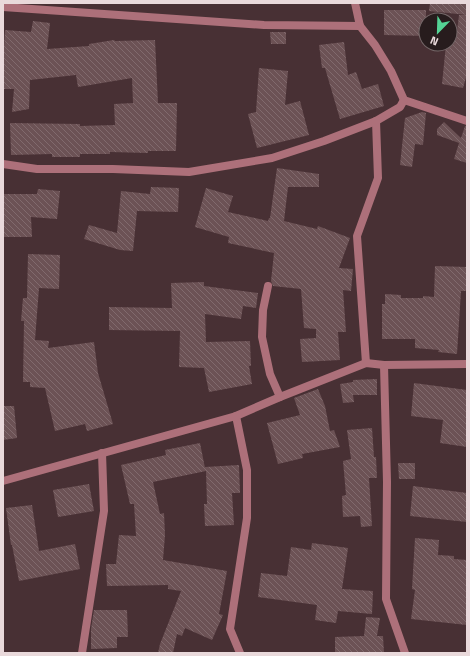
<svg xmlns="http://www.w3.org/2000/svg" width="470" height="656" font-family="'Titillium Web',sans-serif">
<defs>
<pattern id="building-back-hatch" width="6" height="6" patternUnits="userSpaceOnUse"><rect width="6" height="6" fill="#6c5255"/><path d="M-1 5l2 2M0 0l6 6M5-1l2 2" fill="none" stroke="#816a6d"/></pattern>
</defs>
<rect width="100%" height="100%" fill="#483034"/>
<g fill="url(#building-back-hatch)">
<path d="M430 3H467V15L429 11Z"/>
<path d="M384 10H426V36L384 35Z"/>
<path d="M459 15H467V74L463 88 442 84 446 44H450V38L456 39Z"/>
<path d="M33 21 50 23 47 49 89 46V44L114 40 115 41 155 40 158 103H177L176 151H148V153L110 152V154H80V157H52V154L11 155 10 123 80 124V126L115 125 114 104 133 103 132 78 78 87 76 75 30 80 29 109 12 112 14 89H3V62L5 30 31 32Z"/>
<path d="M270 32H286V44H271Z"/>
<path d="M344 42 348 75 356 72 362 89 378 84 384 106 340 119 325 68H322L319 45Z"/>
<path d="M259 68 288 71 285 105 300 101 309 135 257 148 248 114 256 112Z"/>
<path d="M422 112 426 113 423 145 415 144 412 167 400 165 405 118Z"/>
<path d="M444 122 461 138 465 126H467V163L454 159 459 143 437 135V129Z"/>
<path d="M277 168 319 174V187H288L284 221 317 229 318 226 350 238 339 268 353 269 351 291 343 290 346 332H338L340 360 302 362 300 339 316 338V329L304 328 301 289 273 286 271 281 274 253 228 243 229 237 195 227 206 188 233 196 228 212 268 221 269 218H270Z"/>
<path d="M151 187 179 188 178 212 137 211 133 251 120 250 84 239 89 225 117 233 121 191 150 194Z"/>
<path d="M38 189 60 191 57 219 31 217 32 237H3V194H37Z"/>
<path d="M28 254 60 255 59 289 39 288 35 340 49 341 48 348 94 342 98 373 113 424 87 431 85 424 55 431 45 388 30 387V382H23L24 321H21L23 298H27Z"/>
<path d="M435 266 467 267V291H461L457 354 438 352 439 350 415 348V339H382V304H385V294L401 295V298H423V296L434 297Z"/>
<path d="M204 282V286L258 293 256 308 243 306 241 319 205 314 206 342 250 341 251 366H249L252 384 209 392 204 368 179 367 180 331 109 330V307L172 308 171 283Z"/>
<path d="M377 379V395H353L354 402 343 403 340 384 353 382V380Z"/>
<path d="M414 383 467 390V447L440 443 443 420 411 416Z"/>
<path d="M318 389 325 406 330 431 334 430 340 447 302 454 303 458 278 464 267 423 300 415 294 398Z"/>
<path d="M3 406H14L17 438 3 440Z"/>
<path d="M372 428 374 457H376L377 478H369L372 526 361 527 360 516 343 517 342 496 346 495 343 461 351 459 347 430Z"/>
<path d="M200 443 205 468V467L239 465 240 493H232L234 525 205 526 204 504H207L206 471 153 482 160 514 164 513 165 535 163 560 227 571 219 614 223 615 212 640 185 628 182 636 177 634 173 653H158L160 644 181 591 168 589V585L107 586 106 564H116L119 535 136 536 134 504H130L121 465 166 455 165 450Z"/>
<path d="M398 463H415V479H399Z"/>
<path d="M89 484 94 511 58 517 53 490Z"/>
<path d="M413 486 467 493V522L410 516Z"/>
<path d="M32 505 39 551 75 544 80 569 19 581 12 545H11L6 508Z"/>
<path d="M415 538 439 540 438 555 454 556V559L467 560 466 599H467V625L411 619 415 590 412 589Z"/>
<path d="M312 543 348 548 342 589 373 591 372 614 338 611 336 623 315 620 317 605 258 597 261 573 287 576 291 547 311 550Z"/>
<path d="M94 610H127L128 637H117V648L91 649V629Z"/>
<path d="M366 617 380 618 377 636H383L384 653H335V637L364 636Z"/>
</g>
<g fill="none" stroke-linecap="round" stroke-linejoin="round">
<g stroke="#ad707a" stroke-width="8">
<path d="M355 3 360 26 375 45 391 71 404 100 467 121"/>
<path d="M3 7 264 25 360 26"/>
<path d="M3 164 37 169H113L189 172 272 158 324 141 376 121 400 107 404 100"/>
<path d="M268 286 263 310 262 337 270 374 280 397"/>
<path d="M366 363 357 236 378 178 376 121"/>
<path d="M384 365 387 482 386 599 405 653"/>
<path d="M236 416 247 470V518L230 629 240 653"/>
<path d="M3 481 236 416 280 397 366 363 384 365 467 364"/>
<path d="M82 653 104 511 102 453"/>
</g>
</g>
<rect width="470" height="656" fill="none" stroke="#e9d9db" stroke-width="8"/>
<g transform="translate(438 32) rotate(203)"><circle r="19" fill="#271c1d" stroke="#756869"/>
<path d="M0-3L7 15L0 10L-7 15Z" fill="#54d395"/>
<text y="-6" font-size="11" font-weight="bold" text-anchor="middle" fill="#e9d9db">N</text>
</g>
</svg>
